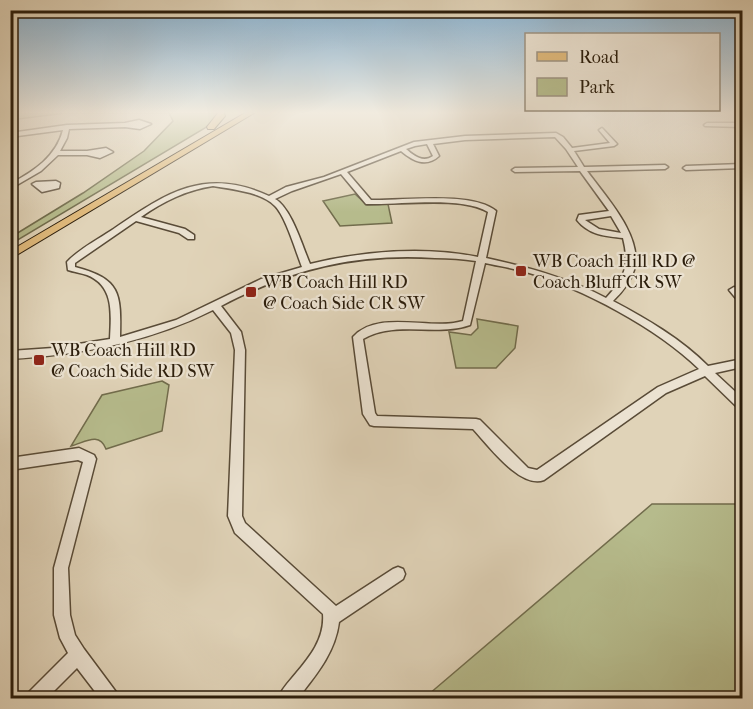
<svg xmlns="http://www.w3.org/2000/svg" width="753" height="709" font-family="'IM FELL French Canon',serif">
<rect width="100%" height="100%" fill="#e0d3b8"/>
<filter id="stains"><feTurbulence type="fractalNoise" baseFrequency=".00333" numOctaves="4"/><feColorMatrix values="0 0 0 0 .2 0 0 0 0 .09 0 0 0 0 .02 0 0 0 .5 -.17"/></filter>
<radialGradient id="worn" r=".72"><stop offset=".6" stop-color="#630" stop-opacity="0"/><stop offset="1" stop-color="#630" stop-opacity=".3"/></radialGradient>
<g fill="#b6bb8c" stroke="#716c4c" stroke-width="1.5">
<path d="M11 113H220V114L205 128 11 244V237L83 193 144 151 173 121 169 113H65L11 120Z"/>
<path d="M355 194 367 205 388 204 392 223 340 226 323 201Z"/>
<path d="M477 319 518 326 515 348 496 368H456L449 332 471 335 478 328Z"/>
<path d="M162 381 169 385 162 431 106 449C99 431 84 443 71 446L102 395Z"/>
<path d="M652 504H742V698H429V694Z"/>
</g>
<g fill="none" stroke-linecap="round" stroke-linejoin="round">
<g stroke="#594b37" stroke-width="3">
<g id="minor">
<path d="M139 120 151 124 140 129 125 127 69 129 67 138 60 151H87L106 148 113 152 100 158 87 155H58L41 171 10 189V184C34 171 56 157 63 130L10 137V133L67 125 125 123Z"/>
<path d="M707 123H742V127L705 126 704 125Z"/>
<path d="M602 128 617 144 614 146 574 151 584 167 665 165 668 167 665 169 587 171C605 196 644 237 634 270 630 283 622 292 613 301 647 319 681 339 708 366L742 359V367L715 373 742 398V410L738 408 705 376 666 393 544 480C520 489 488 445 473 429L374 426 370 425 363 414 353 337C378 309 431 331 463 321L476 261C463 259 449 258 435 258 356 253 291 269 221 306L241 332 245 350 242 516 245 523 336 606 393 569 398 567 403 569 405 574 403 579 339 622C335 653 316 675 298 698H278C281 691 286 685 292 678 308 659 325 640 323 614L235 533 228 516 235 350 231 333 213 310C150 342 81 355 10 359V351L53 348 110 339C111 315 115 286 87 275 81 273 74 272 68 270L67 262C79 249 97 240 112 230 165 194 204 166 269 196L286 187 324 177 414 142 465 136 556 133 563 137 572 148 610 143 599 130ZM555 137 566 149 578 167 515 168 512 170 515 172 580 171 609 211 579 215 577 220C589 235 605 236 623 238 630 266 625 277 606 298 568 278 527 267 486 258L496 211C472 191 402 201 371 200L347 172 401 151C413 161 426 168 439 156L433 144 465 140ZM427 144 433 156C423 163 414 156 406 149L415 146ZM341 174 366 204H369C401 205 461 196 488 212L478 257C425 246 362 251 310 264 303 248 291 207 275 199L292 191ZM213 186C231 189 262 192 275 206 286 217 296 252 302 267L261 279 176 320 120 337C121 293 121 279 75 267V263L136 221 179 233 188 239H194V235L185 229 141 217C162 202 186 190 213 186ZM611 216 621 233 599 229 585 220ZM485 263C498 266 512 268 526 272 582 288 657 328 699 369L658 387 537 470 528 468 480 420 476 419 377 416 375 413 363 339C396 320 435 337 470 325Z"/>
<path d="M742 164V168L686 170 683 168 686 166Z"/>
<path d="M56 181 60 183 59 188 42 192 32 184 36 182Z"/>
<path d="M734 287C742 289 742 296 742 303L739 302 729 290Z"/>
<path d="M79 448 94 455 96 459 68 568 70 615 75 635 84 649 116 692 119 698H100L77 668 47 698H26L29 692 68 653 60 638 54 615V568L83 462 78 460 10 470V458Z"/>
</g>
</g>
<g stroke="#2c1e0c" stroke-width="2">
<g id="major">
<path d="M218 113H224L225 116 214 129H208L207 127Z"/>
<path d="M245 113H254L10 259V251Z"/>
</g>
</g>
<use href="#minor" fill="#ebe2d1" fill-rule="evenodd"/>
<use href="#major" fill="#e0ba7c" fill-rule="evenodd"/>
</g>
<linearGradient id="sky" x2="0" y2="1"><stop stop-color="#88b4d5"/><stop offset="0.53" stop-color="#f1ebdf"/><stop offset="1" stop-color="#f1ebdf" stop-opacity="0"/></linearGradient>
<rect width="753" height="212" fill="url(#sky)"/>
<g fill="#8f2418" stroke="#ebe2d1" stroke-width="2">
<rect x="515" y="265" width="12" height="12" rx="3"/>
<rect x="245" y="286" width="12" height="12" rx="3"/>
<rect x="33" y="354" width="12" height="12" rx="3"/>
</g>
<g text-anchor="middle" stroke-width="4.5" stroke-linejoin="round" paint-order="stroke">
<g font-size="18" fill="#2c1e0c" stroke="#ebe2d1" text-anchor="start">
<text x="533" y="267">WB Coach Hill RD @<tspan x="533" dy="21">Coach Bluff CR SW</tspan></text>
<text x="263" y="288">WB Coach Hill RD<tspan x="263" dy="21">@ Coach Side CR SW</tspan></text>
<text x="51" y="356">WB Coach Hill RD<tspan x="51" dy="21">@ Coach Side RD SW</tspan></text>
</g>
</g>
<rect width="753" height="709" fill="none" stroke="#e0d3b8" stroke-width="36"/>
<rect x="12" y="12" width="729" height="685" fill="none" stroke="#2c1e0c" stroke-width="3"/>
<rect x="18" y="18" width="717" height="673" fill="none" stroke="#2c1e0c" stroke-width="1.5"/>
<rect x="525" y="33" width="195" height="78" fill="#ebe2d1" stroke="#9f9482" stroke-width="1.5"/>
<rect x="537" y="52" width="30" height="9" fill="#e0ba7c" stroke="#9f9482" stroke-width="1.5"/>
<text x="579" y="63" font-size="18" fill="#2c1e0c">Road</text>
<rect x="537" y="78" width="30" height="18" fill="#b6bb8c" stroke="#9f9482" stroke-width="1.5"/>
<text x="579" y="93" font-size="18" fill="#2c1e0c">Park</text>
<rect width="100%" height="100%" filter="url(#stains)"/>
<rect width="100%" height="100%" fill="url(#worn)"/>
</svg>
